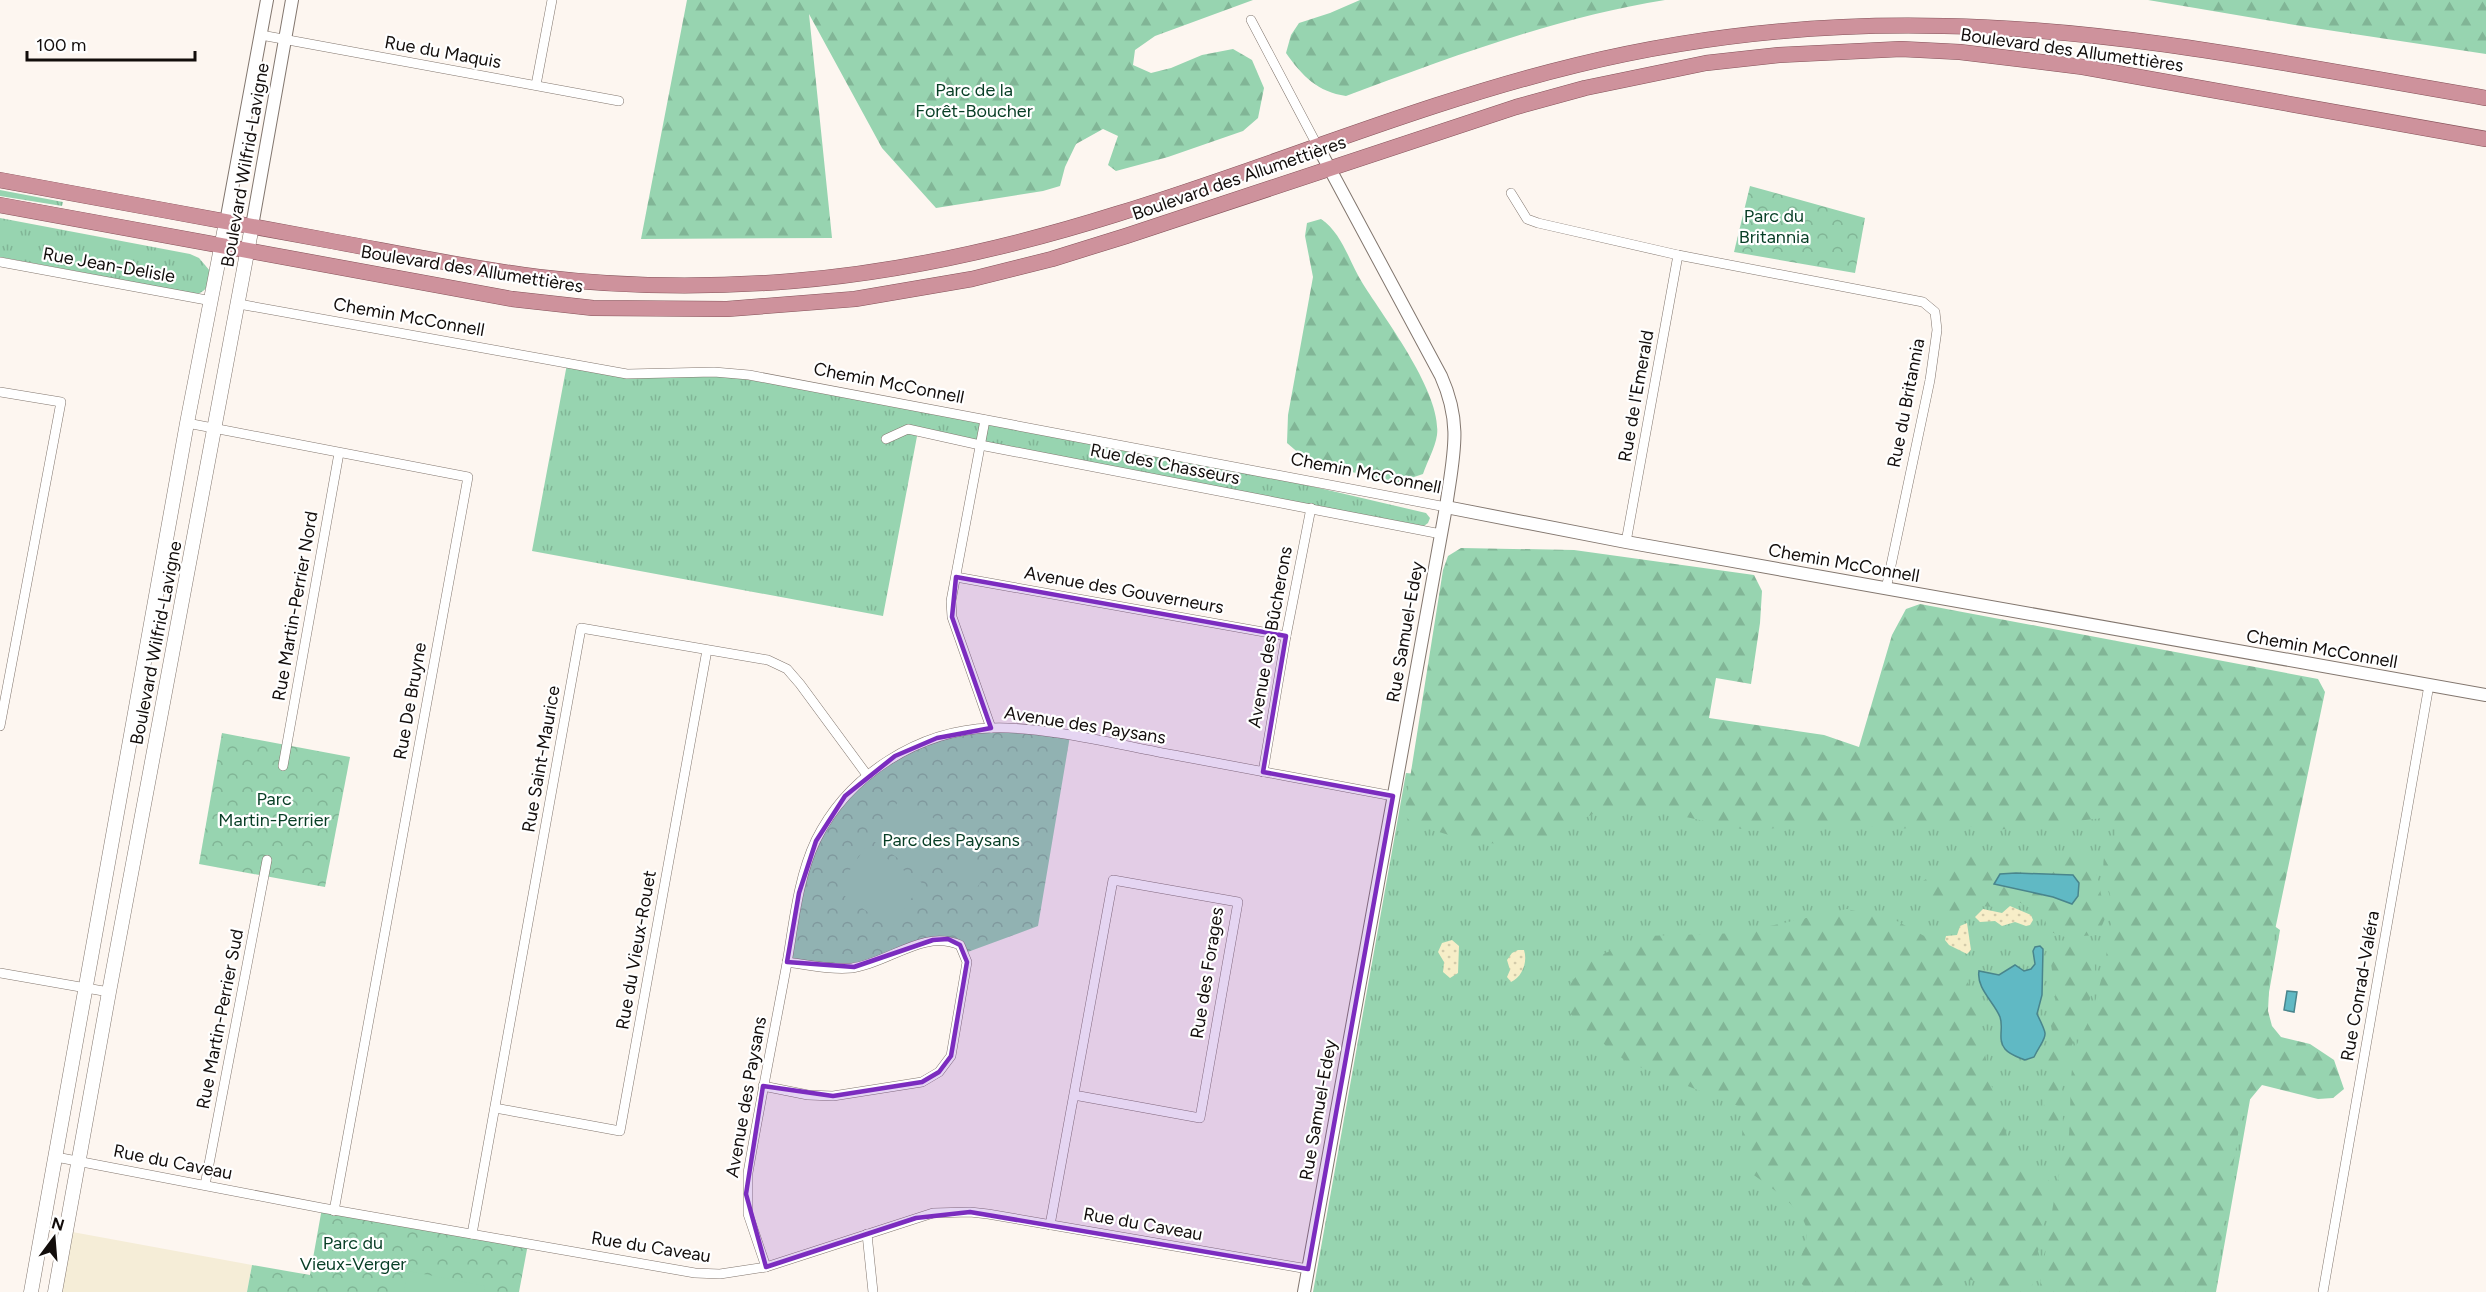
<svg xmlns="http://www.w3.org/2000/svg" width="2486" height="1292" font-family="Figtree,sans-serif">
<defs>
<pattern id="grass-tufts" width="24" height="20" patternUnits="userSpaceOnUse" patternTransform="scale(1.5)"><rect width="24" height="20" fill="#97d4b0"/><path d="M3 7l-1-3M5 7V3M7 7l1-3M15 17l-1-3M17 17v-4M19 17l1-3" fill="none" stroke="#81b596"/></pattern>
<pattern id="forest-firs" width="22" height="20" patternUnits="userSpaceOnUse" patternTransform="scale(1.5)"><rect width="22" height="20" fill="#97d4b0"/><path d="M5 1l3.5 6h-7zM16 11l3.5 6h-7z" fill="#81b596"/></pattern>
<pattern id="sand-dots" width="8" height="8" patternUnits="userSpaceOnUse" patternTransform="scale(1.5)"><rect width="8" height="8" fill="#f7eec8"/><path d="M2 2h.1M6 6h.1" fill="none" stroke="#d3cbaa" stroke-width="1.8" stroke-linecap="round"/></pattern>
<pattern id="park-crowns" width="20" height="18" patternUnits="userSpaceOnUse" patternTransform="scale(1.5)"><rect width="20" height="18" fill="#97d4b0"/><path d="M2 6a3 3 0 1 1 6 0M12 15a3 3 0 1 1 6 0" fill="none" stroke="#81b596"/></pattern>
</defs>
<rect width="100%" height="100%" fill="#fdf6f0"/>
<path fill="#f5edd7" d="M67 1231 252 1265 247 1292H55Z"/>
<g fill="url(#grass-tufts)">
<path d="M0 190 63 202 62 206 0 196Z"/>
<path d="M0 218 190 254 199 258 210 271C209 283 209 289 198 294L0 257Z"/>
<path d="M567 364 605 370 714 372 1200 460 1426 513 1430 518 1428 523 1424 526 918 431 883 616 532 551Z"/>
<path d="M1406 773 1851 817 2113 811 2280 930 2216 1292H1313Z"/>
</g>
<g fill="url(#forest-firs)">
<path d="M687 0H1253L1155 36 1135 50 1133 65 1151 73 1171 68 1202 55 1233 49 1252 60 1264 88 1258 118 1243 131 1168 157 1116 171 1108 165 1118 136 1103 129 1076 144 1065 167 1060 186 1043 191 936 208 882 148 809 14 832 238 641 239Z"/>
<path d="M1360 0H1665C1557 17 1449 58 1346 96 1318 92 1302 76 1286 53L1291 35 1299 23 1330 13Z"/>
<path d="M2148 0H2486V54L2301 26Z"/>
<path d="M1321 219C1343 234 1349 262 1363 284 1385 319 1442 393 1437 435 1435 448 1427 462 1423 474L1396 483 1308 461 1287 443 1288 415 1313 277 1305 236 1307 223Z"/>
<path d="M1461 548 1574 550 1754 575 1762 591 1760 623 1751 684 1716 678 1709 718 1824 735 1859 747 1892 635 1906 609 1920 604 2318 679 2325 692 2271 949 2268 1011 2272 1026 2281 1037 2310 1044 2334 1060 2344 1089 2333 1098 2318 1099 2262 1085 2242 1109 2216 1274 2211 1292H2039C2045 1256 2050 1220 2057 1184 2059 1171 2066 1158 2068 1145 2072 1113 2068 1082 2075 1050 2078 1039 2086 1029 2090 1017 2102 984 2108 950 2112 915 2115 895 2100 878 2104 858 2107 845 2118 840 2116 825L2103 818 1988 831 1959 824 1897 829 1826 822 1751 831 1658 811 1615 809 1599 811 1545 838 1503 844 1472 842 1416 825 1404 816 1443 570 1448 556Z"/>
<path d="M2070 852 2088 860 2096 872 2106 916 2098 935 2065 937 2048 931 2044 916 2021 903H2009L1998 907 1978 906C1960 921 1936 909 1920 894L1923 881 1960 857 1990 853 2035 854Z"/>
<path d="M1847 909 1895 920 1948 949 1972 990 1991 1084 2017 1169 2045 1176 2050 1182 2031 1292H2003L1996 1286 1954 1276 1934 1292H1809L1794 1275C1798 1263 1806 1247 1807 1235 1809 1211 1765 1183 1748 1171L1742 1140 1743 1108 1627 1062 1581 1026 1570 1013V984L1589 960 1646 936 1738 933Z"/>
<path d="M2058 941 2073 942 2092 948C2104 987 2076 1030 2064 1066L2055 1071 2048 1070 2045 1063 2052 1031 2048 1011 2056 1000 2049 949 2050 942Z"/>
<path d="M2058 1078 2062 1082 2063 1133 2059 1137H2052L2041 1092 2046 1082Z"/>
</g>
<g fill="url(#sand-dots)">
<path d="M2010 906 2031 915 2033 920 2030 925 2026 926 2015 922 2002 926 1995 921 1980 922 1975 917 1983 909 2002 913Z"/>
<path d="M1967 923 1971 950 1967 954 1949 945 1945 940 1946 936 1957 935 1960 926Z"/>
<path d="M1452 940 1459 946 1458 973 1450 978 1443 972 1444 962 1438 952 1442 943Z"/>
<path d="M1518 950H1524C1528 962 1522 977 1511 982L1507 977 1510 970 1507 960 1512 953Z"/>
</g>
<g fill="url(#park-crowns)">
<path d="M1750 186 1865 218 1855 273 1734 252Z"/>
<path d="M993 728 1070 736 1038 926 965 953 948 940 854 967 787 962 807 864 845 796 917 746Z"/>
<path d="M222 733 350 757 325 887 199 864Z"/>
<path d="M322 1208 528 1244 519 1292H247L252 1265 310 1275Z"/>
</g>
<g fill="#97d4b0">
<path d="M902 796 956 834 926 878 872 840Z"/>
<path d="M867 845 922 883 891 928 836 890Z"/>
<path d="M971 856 990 869 973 893 954 879Z"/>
<path d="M408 1271 485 1286 484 1292H404Z"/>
</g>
<g fill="#60b9c4" stroke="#49858c" stroke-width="1.5">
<path d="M2016 873 2073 875 2079 883 2078 896 2072 904 2053 897 1994 884 2000 874Z"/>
<path d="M2040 946 2043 949 2042 995 2037 1014C2050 1040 2046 1033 2034 1057L2025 1060C2018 1057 2010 1055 2005 1049 1997 1039 2004 1028 2000 1017 1994 1002 1976 988 1979 971L1999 975 2015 965 2024 971 2031 969 2035 964 2033 951 2035 947Z"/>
<path d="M2287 991 2297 992 2294 1012 2284 1010Z"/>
</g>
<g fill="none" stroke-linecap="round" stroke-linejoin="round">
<g stroke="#82766e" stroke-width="10">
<g id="minor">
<path d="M1251 20 1317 145"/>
<path d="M261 35 619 101"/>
<path d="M536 85 552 0"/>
<path d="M1511 193 1527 219 1538 223 1678 255 1923 302 1935 312 1937 330 1930 380 1886 589"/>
<path d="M0 262 212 301"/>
<path d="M239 304 627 374 714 372 749 375 1446 507"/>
<path d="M0 392 61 402 0 726"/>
<path d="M985 420 951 601 952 617 991 728"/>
<path d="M187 423 468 477 334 1211"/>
<path d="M886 439 908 429 980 445 1441 534"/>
<path d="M1626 542 1678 255"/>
<path d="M956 577 1286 636"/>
<path d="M283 766 339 453"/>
<path d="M1263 772 1286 636 1311 508"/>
<path d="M0 973 109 992"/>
<path d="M763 1086 808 1095 833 1096 922 1082 939 1072 951 1056 967 962 960 945C923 929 889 963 852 968 831 970 809 965 787 962"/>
<path d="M495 1108 620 1131 707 650"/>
<path d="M56 1157 322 1208 695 1273 720 1274 766 1267 933 1213 970 1212 988 1214 1308 1269"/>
<path d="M205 1185 267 860"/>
<path d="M1050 1225 1113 880 1238 902 1200 1118 1074 1095"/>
<path d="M472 1234 581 628 768 660 787 669 800 684 867 775"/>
<path d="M867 1234 873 1292"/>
<path d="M766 1267 748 1214V1173C760 1103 774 1033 787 963 794 922 798 878 816 840 848 775 919 730 991 728 1046 726 1119 745 1174 755 1247 769 1320 782 1393 796"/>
<path d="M2323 1292 2429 685"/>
</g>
</g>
<g stroke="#82766e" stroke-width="14">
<g id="tertiary">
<path d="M226 222 267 0"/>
<path d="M252 226 292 0"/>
<path d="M1446 507 1626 542 2486 695"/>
<path d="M1304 1292 1446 507C1453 456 1463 425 1441 376L1317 145"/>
</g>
</g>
<g stroke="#82766e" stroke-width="15">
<g id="secondary">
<path d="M31 1292 187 423 226 222"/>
<path d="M55 1292 109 992 252 226"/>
</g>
</g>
<g stroke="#845259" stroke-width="16">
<g id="trunk">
<path d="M0 180C109 200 217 220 326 240 397 253 467 268 539 277 623 287 709 288 793 281 903 272 1012 247 1117 214 1271 167 1420 103 1577 65 1696 36 1821 23 1944 26 2126 29 2307 68 2486 98"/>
<path d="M0 205 512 299 593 308 727 309 855 299 972 279 1052 259 1126 236 1516 107 1585 88 1706 63 1779 55 1901 49 1960 52 2083 67 2486 139"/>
</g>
</g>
<use href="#minor" stroke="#fff" stroke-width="9"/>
<use href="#tertiary" stroke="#fff" stroke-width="12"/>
<use href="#secondary" stroke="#fff" stroke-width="14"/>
<use href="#trunk" stroke="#ce929c" stroke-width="15"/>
</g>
<path fill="#7b2cbf" fill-opacity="0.2" stroke="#7b2cbf" stroke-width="4.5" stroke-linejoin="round" d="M956 577 1286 636 1263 772 1393 796 1308 1269 970 1212 916 1218 766 1267 746 1194 763 1086 833 1096 922 1082 939 1072 951 1056 967 962 960 945 948 939 933 940 854 967 787 962 799 893 816 841 845 796 895 756 937 738 991 728 952 617Z"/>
<g text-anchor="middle" stroke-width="4.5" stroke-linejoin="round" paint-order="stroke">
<g font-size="18" fill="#120d0b" stroke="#fff">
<text transform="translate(2072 50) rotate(8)" y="6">Boulevard des Allumettières</text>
<text transform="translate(443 52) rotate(10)" y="6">Rue du Maquis</text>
<text transform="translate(245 165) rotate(-80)" y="6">Boulevard Wilfrid-Lavigne</text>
<text transform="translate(1239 178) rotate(-19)" y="6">Boulevard des Allumettières</text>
<text transform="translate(109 265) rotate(10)" y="6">Rue Jean-Delisle</text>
<text transform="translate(472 269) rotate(9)" y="6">Boulevard des Allumettières</text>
<text transform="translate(409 317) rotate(10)" y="6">Chemin McConnell</text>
<text transform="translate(889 383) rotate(11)" y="6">Chemin McConnell</text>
<text transform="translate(1636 396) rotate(-80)" y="6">Rue de l'Emerald</text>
<text transform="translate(1906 403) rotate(-79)" y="6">Rue du Britannia</text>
<text transform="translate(1165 464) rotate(11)" y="6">Rue des Chasseurs</text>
<text transform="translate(1366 473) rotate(11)" y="6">Chemin McConnell</text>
<text transform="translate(1844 563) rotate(10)" y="6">Chemin McConnell</text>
<text transform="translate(1124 590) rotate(10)" y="6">Avenue des Gouverneurs</text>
<text transform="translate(295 606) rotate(-80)" y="6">Rue Martin-Perrier Nord</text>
<text transform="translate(1405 632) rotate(-80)" y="6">Rue Samuel-Edey</text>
<text transform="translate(1270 637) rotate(-80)" y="6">Avenue des Bûcherons</text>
<text transform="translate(156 643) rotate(-79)" y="6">Boulevard Wilfrid-Lavigne</text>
<text transform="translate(2322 649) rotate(10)" y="6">Chemin McConnell</text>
<text transform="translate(410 701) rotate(-80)" y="6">Rue De Bruyne</text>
<text transform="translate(1085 725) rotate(9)" y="6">Avenue des Paysans</text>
<text transform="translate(541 759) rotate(-80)" y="6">Rue Saint-Maurice</text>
<text transform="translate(636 950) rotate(-80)" y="6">Rue du Vieux-Rouet</text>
<text transform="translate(1207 973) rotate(-81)" y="6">Rue des Forages</text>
<text transform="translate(2360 986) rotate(-80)" y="6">Rue Conrad-Valéra</text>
<text transform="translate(220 1019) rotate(-79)" y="6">Rue Martin-Perrier Sud</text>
<text transform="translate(746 1097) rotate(-80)" y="6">Avenue des Paysans</text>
<text transform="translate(1318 1110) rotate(-80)" y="6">Rue Samuel-Edey</text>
<text transform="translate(173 1162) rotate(11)" y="6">Rue du Caveau</text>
<text transform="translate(1143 1224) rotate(10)" y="6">Rue du Caveau</text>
<text transform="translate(651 1247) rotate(9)" y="6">Rue du Caveau</text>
</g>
<g font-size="18" fill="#073e25" stroke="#fff">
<text x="974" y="96">Parc de la<tspan x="974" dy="21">Forêt-Boucher</tspan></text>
<text x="1774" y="222">Parc du<tspan x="1774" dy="21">Britannia</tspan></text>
<text x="274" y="805">Parc<tspan x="274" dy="21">Martin-Perrier</tspan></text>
<text x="951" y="846">Parc des Paysans</text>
<text x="353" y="1249">Parc du<tspan x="353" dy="21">Vieux-Verger</tspan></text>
</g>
</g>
<g transform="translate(54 1238) rotate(16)" stroke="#ffffff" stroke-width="4.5" paint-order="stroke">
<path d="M0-4.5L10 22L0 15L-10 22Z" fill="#120d0b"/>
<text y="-9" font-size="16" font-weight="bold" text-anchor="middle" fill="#120d0b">N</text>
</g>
<path d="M27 51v9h168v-9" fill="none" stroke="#120d0b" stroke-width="3"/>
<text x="36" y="51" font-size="18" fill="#120d0b" stroke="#ffffff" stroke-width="4.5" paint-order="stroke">100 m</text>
</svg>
